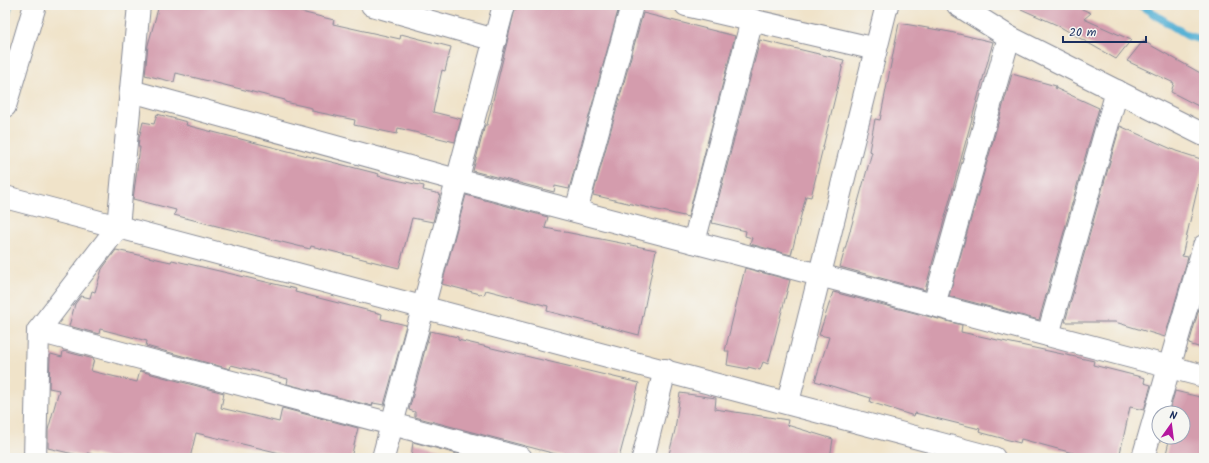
<svg xmlns="http://www.w3.org/2000/svg" width="1209" height="463" font-family="Kalam,sans-serif">
<rect width="100%" height="100%" fill="#f6f6f2"/>
<filter id="ink" filterUnits="userSpaceOnUse"><feTurbulence type="fractalNoise" baseFrequency=".025" numOctaves="2"/><feDisplacementMap in="SourceGraphic" scale="8" xChannelSelector="R" yChannelSelector="G"/><feConvolveMatrix kernelMatrix="1 2 1 2 8 2 1 2 1" color-interpolation-filters="sRGB"/></filter>
<filter id="wash" filterUnits="userSpaceOnUse"><feTurbulence type="fractalNoise" baseFrequency=".012" numOctaves="4" result="noise"/><feDisplacementMap in="SourceGraphic" scale="16" xChannelSelector="R" yChannelSelector="G"/><feGaussianBlur stdDeviation="0.9" result="paint"/><feColorMatrix in="noise" values="0 0 0 0 0 0 0 0 0 0 0 0 0 0 0 0 0 1.4 0 .05"/><feComposite in="paint" operator="in"/></filter>
<g filter="url(#wash)">
<rect width="100%" height="100%" fill="#f0e3c9"/>
<g fill="none" stroke-linecap="round" stroke-linejoin="round">
<g stroke="#58b2d5" stroke-width="8">
<path d="M1140 5 1188 36 1204 40"/>
<path d="M5 20 9 5"/>
</g>
</g>
<g id="blocks">
<g fill="#d49cad">
<path d="M159 5H272L334 20 333 24 400 39 401 34 451 47 445 71 442 70 433 112 461 119 455 142 398 128 397 134 354 125 355 120 312 111V108L285 102V100L176 73 174 82 145 75 148 45Z"/>
<path d="M516 5H611L619 7 569 189 555 186 554 192 473 171 485 125H487Z"/>
<path d="M1012 5H1073L1091 13 1084 19 1131 40 1116 59 1057 25Z"/>
<path d="M643 13 735 36 688 217 593 195Z"/>
<path d="M899 23 950 32 993 42 925 290 840 267 872 152 869 151 875 119 880 120Z"/>
<path d="M760 40 844 60 811 197 806 196 791 255 750 244 752 238 745 236 746 231 712 223Z"/>
<path d="M1143 41 1204 75V109L1171 92 1174 83 1127 61Z"/>
<path d="M1012 74 1056 86 1055 88 1099 108 1039 320 949 296Z"/>
<path d="M157 114 187 122 186 125 205 130 379 174 378 176 424 186 423 190 440 194 433 222 412 218 399 268 311 246 310 249 217 226 174 215 176 210 133 199 140 147H138L139 138 143 122 154 124Z"/>
<path d="M1120 126 1176 151 1204 160 1182 256 1188 257 1165 337 1115 322H1065Z"/>
<path d="M466 195 548 217 545 228 656 250 639 335 547 311 548 306 486 290 484 295 442 284Z"/>
<path d="M116 250 171 262 172 260 296 289 295 292 382 314 381 319 406 325 384 405 373 403 372 406 287 384 288 379 231 365 230 369 146 346 147 341 100 329 99 334 69 326 75 304 81 296 90 298 92 291 95 292 102 269Z"/>
<path d="M745 268 790 280 768 364 763 362 760 370 748 367V369L727 365 729 351H725Z"/>
<path d="M1204 291V349L1189 344Z"/>
<path d="M833 292 962 325 961 332 1094 361 1093 365 1145 378 1144 383 1151 385 1144 410 1130 407 1119 458H1091L1021 439 1020 443 979 432 980 429 915 413 914 416 870 402 871 398 815 381 829 337 819 335Z"/>
<path d="M430 331 458 337V340L639 383 619 458H571L415 417V412L409 410Z"/>
<path d="M63 351 94 359 91 371 137 382 140 371 224 393 221 408 279 422 282 408 358 428 351 458H301L196 433 190 458H107L87 453 86 457 48 448V430L59 390 49 388 50 357 51 354 62 357Z"/>
<path d="M1175 391 1204 398V458H1165L1170 437H1183V413H1169Z"/>
<path d="M680 393 716 398 715 409 788 420 787 425 833 439 830 458H668L675 430Z"/>
<path d="M413 442 472 458H411Z"/>
</g>
</g>
</g>
<g filter="url(#ink)">
<use href="#blocks" fill-opacity="0" stroke="#868994" stroke-width="1"/>
<g fill="none" stroke-linecap="round" stroke-linejoin="round">
<g stroke="#868994" stroke-width="24">
<g id="street">
<path d="M372 5 495 40"/>
<path d="M686 5 876 49"/>
<path d="M958 5 1009 37 1204 135"/>
<path d="M131 91 457 180 1204 376"/>
<path d="M5 106 35 5"/>
<path d="M5 197 994 458"/>
<path d="M576 211 632 5"/>
<path d="M694 242 752 20"/>
<path d="M934 305 1009 37"/>
<path d="M38 331 521 458"/>
<path d="M1048 335 1117 91"/>
<path d="M788 402 887 5"/>
<path d="M35 458 38 331 118 227 139 5"/>
<path d="M383 458 504 5"/>
<path d="M643 458 665 370"/>
<path d="M1143 458 1204 246"/>
</g>
</g>
<use href="#street" stroke="#fff" stroke-width="22"/>
</g>
</g>
<rect width="1209" height="463" fill="none" stroke="#f6f6f2" stroke-width="20"/>
<g transform="translate(1171 425) rotate(14)"><circle r="19" fill="#f6f6f2" stroke="#9ea6b7"/>
<path d="M0-3L7 15L0 10L-7 15Z" fill="#b5179e"/>
<text y="-6" font-size="11" font-weight="bold" text-anchor="middle" fill="#1b2f5e">N</text>
</g>
<path d="M1063 36v6h83v-6" fill="none" stroke="#1b2f5e" stroke-width="2"/>
<text x="1069" y="36" font-size="12" fill="#1b2f5e" stroke="#f6f6f2" stroke-width="3" paint-order="stroke">20 m</text>
</svg>
